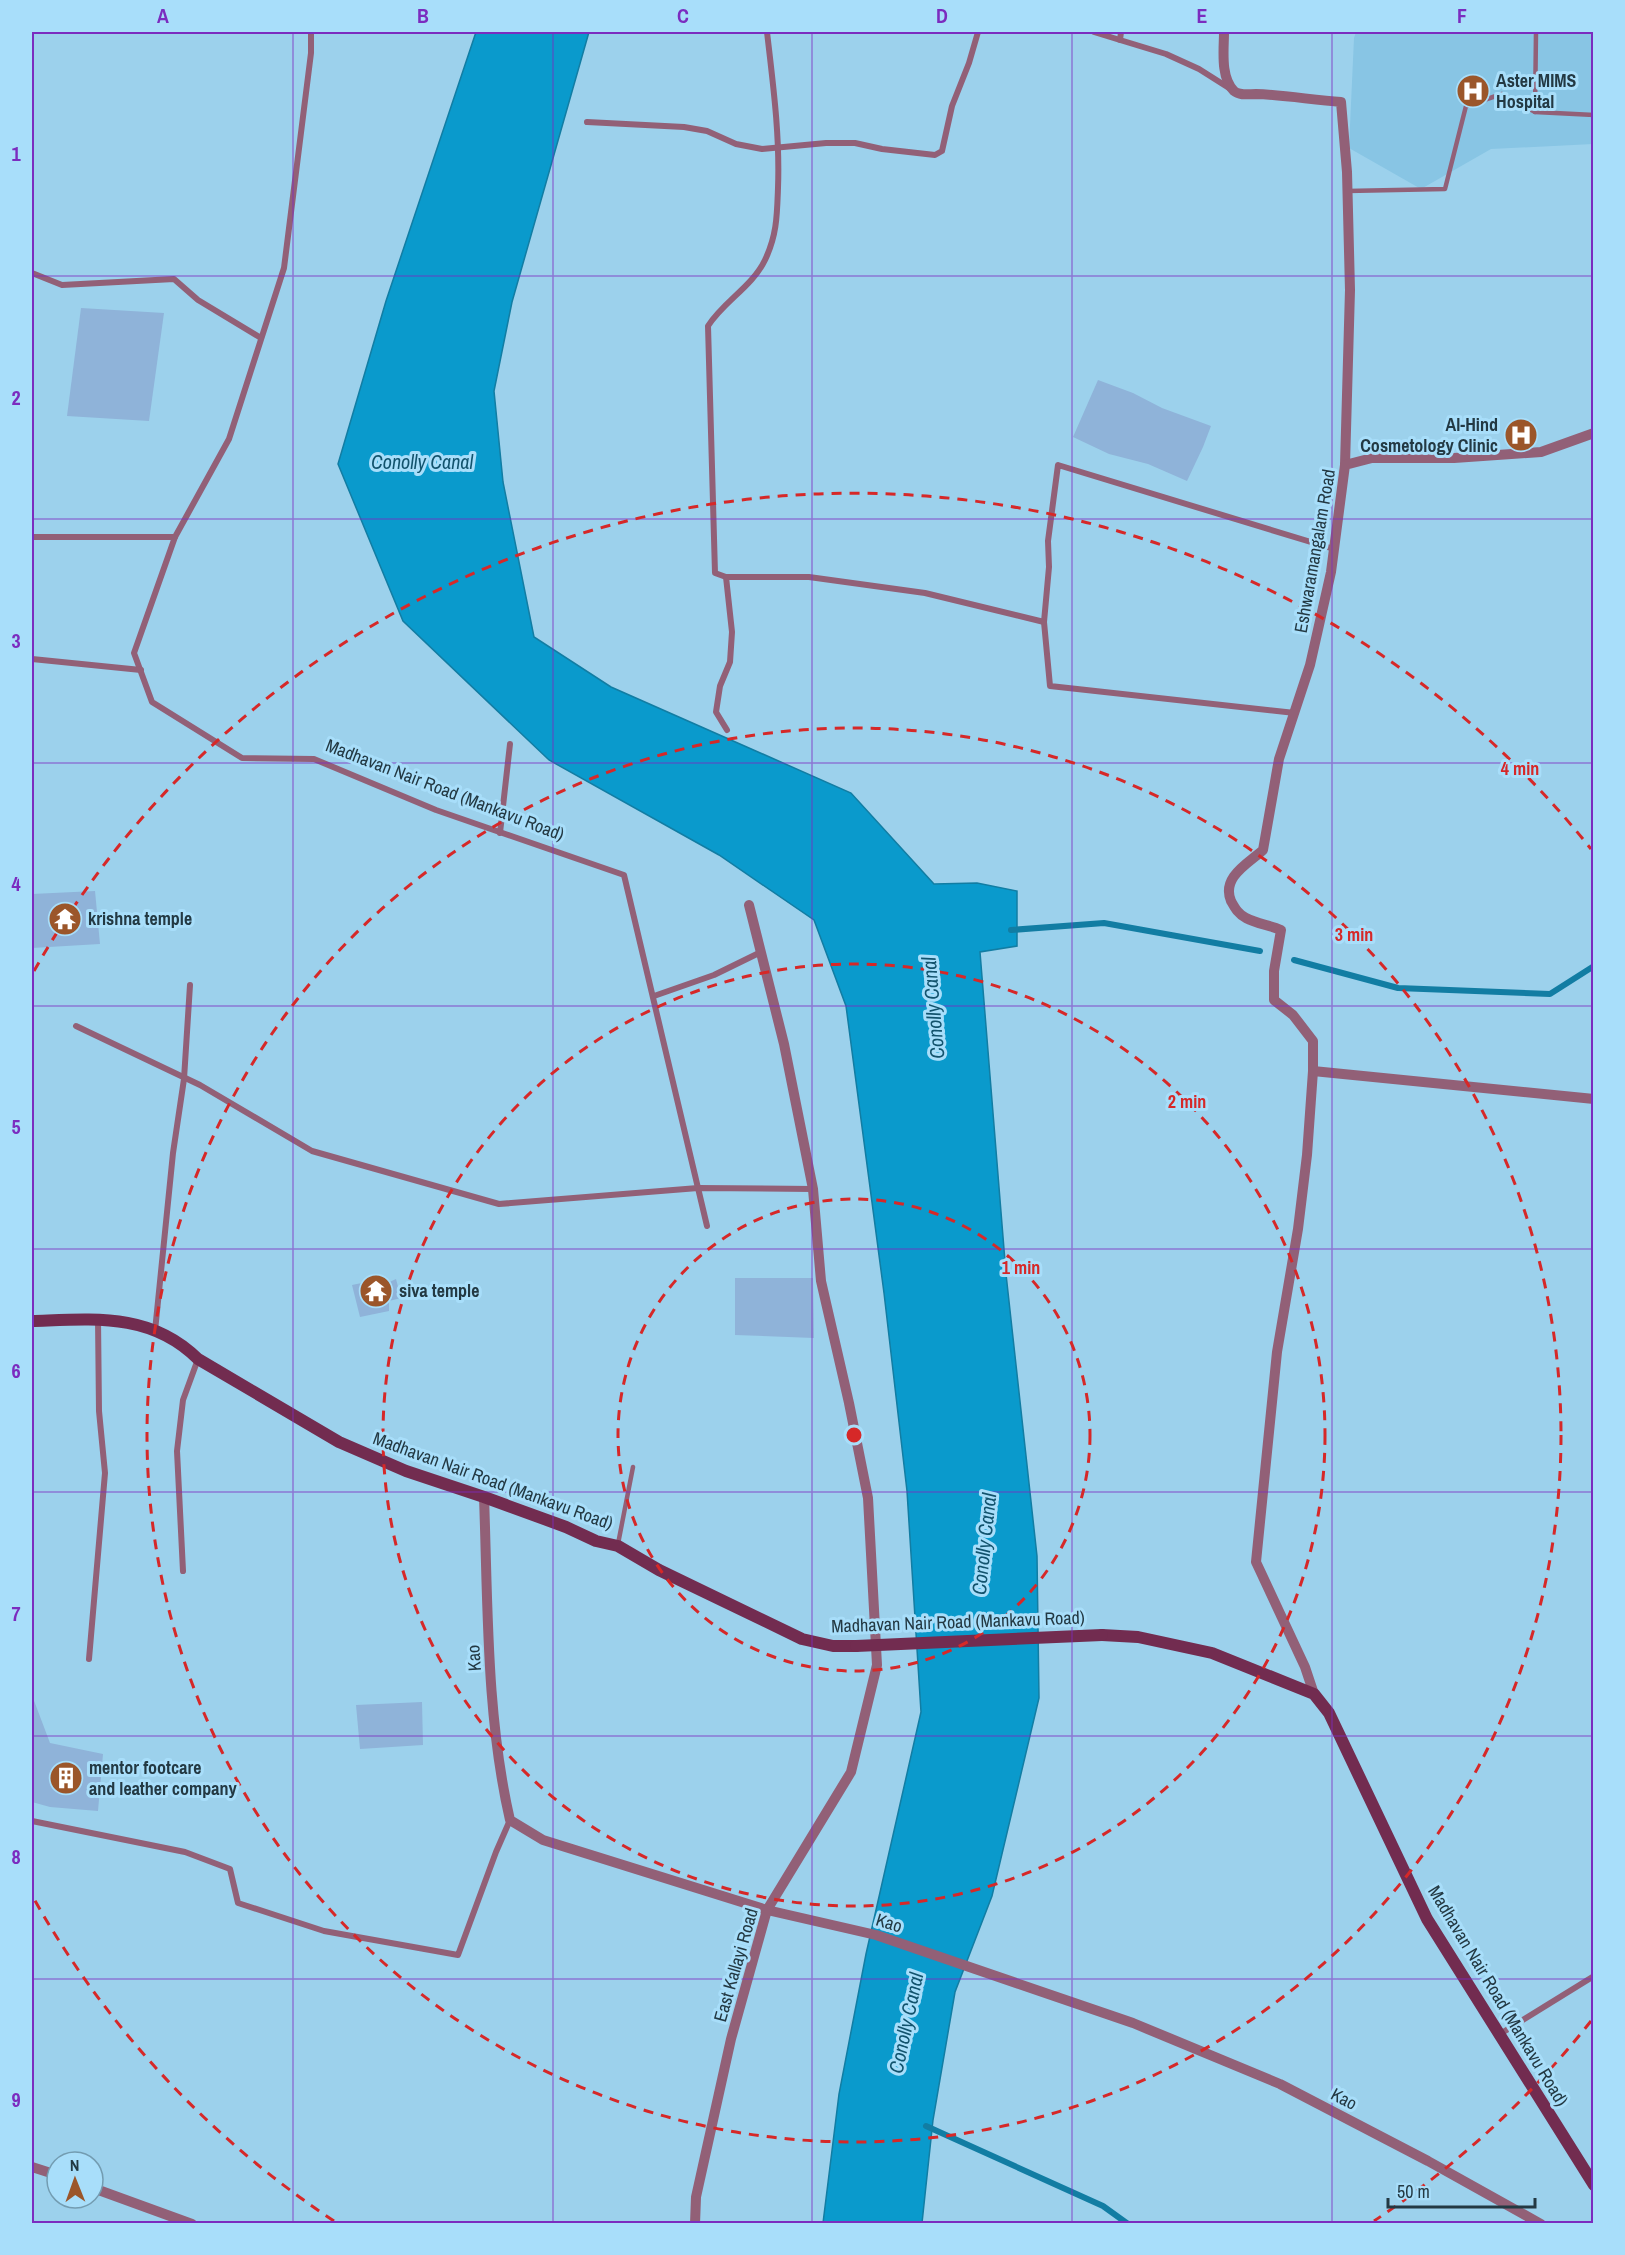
<svg xmlns="http://www.w3.org/2000/svg" width="1625" height="2255" font-family="'Archivo Narrow',sans-serif">
<rect width="100%" height="100%" fill="#9cd1ec"/>
<path fill="#88c5e4" d="M1356 32H1593V144L1491 149 1421 189 1349 148 1354 38Z"/>
<path fill="#0a9acc" stroke="#127da3" stroke-width="1.5" d="M476 32H589L512 302 494 391 503 482 534 637 611 687 851 793 934 884 977 883 1017 891V946L980 952 1006 1274 1037 1556 1039 1698 992 1896 955 1992 933 2120 922 2223H823L839 2094 866 1954 921 1712 907 1491 884 1293 846 1006 814 920 719 855 549 760 403 621 338 464 386 301Z"/>
<g fill="none" stroke-linecap="round" stroke-linejoin="round">
<g stroke="#127da3" stroke-width="6">
<path d="M1011 930 1104 923 1260 951"/>
<path d="M1294 960 1398 988 1550 994 1594 966"/>
<path d="M926 2126 1103 2206 1128 2224"/>
</g>
</g>
<g fill="#8fb3d9">
<path d="M81 308 164 313 149 421 67 416Z"/>
<path d="M1098 380 1133 393 1162 408 1211 426 1203 447 1187 481 1148 464 1109 454 1073 437Z"/>
<path d="M95 891 100 944 32 948V894Z"/>
<path d="M735 1278H813L814 1338 735 1335Z"/>
<path d="M381 1279 385 1284 396 1279 401 1298 389 1301V1311L360 1317 352 1285Z"/>
<path d="M33 1698 50 1743 103 1754 98 1811 50 1807 32 1802Z"/>
<path d="M422 1702 423 1745 360 1749 356 1705Z"/>
</g>
<g fill="none" stroke-linecap="round" stroke-linejoin="round">
<g stroke="#926077" stroke-width="4.5">
<path d="M1536 32 1535 112 1594 115"/>
<path d="M1347 191 1445 189 1466 106 1502 94 1535 112"/>
<path d="M618 1544 633 1467"/>
</g>
<g stroke="#926077" stroke-width="6">
<path d="M767 32C773 84 780 135 778 188 777 215 777 235 765 260 752 287 724 301 708 326L715 573 726 577H809L925 593 1044 622 1049 567 1048 541 1058 465 1334 549"/>
<path d="M1094 32 1120 40"/>
<path d="M1121 32 1120 40 1166 54 1199 69 1229 88"/>
<path d="M587 122 684 127 707 131 736 144 762 149 826 143H855L882 149 935 155 942 151 952 106 969 63 978 32"/>
<path d="M32 273 62 285 174 279 198 300 261 338"/>
<path d="M32 537H175L134 653 152 702 242 758 314 759 436 810 624 875 707 1226"/>
<path d="M175 537 229 439 284 268 311 53V32"/>
<path d="M726 577 732 632 730 662 720 686 716 712 727 730"/>
<path d="M1044 622 1050 686 1295 713"/>
<path d="M32 659 141 670"/>
<path d="M500 833 510 744"/>
<path d="M654 996 714 975 761 952"/>
<path d="M76 1026 200 1085 312 1151 499 1204 698 1188 813 1189"/>
<path d="M155 1331 173 1153 184 1079 190 985"/>
<path d="M183 1571 177 1451 183 1400 198 1359"/>
<path d="M89 1659 105 1473 99 1411 98 1319"/>
<path d="M32 1821 185 1852 230 1869 238 1903 324 1931 458 1955 496 1852 510 1820"/>
<path d="M1500 2034 1594 1976"/>
</g>
<g stroke="#926077" stroke-width="10">
<path d="M1224 32C1224 49 1220 77 1234 91 1240 96 1249 94 1256 94 1284 95 1313 100 1341 102L1347 172 1350 290 1345 465"/>
<path d="M1313 1071 1594 1099"/>
<path d="M484 1497C488 1604 486 1716 510 1820L543 1840 767 1910 876 1935 1133 2023 1280 2084 1428 2161 1541 2224"/>
<path d="M1314 1694 1305 1667 1256 1562 1277 1352 1298 1229 1307 1155 1313 1071V1041L1293 1015 1274 1000V971L1281 930C1270 925 1257 924 1246 918 1238 914 1235 908 1231 901 1221 877 1249 863 1263 850L1279 759 1310 665 1331 572 1345 465 1372 458H1454L1541 452 1594 433"/>
<path d="M32 2167 57 2175"/>
<path d="M93 2188 192 2224"/>
<path d="M695 2224 696 2197 731 2039 767 1910 851 1772 877 1665 868 1498 849 1403 821 1281 813 1189 784 1044 749 905"/>
</g>
<g stroke="#722c50" stroke-width="12">
<path d="M32 1321C93 1319 151 1312 198 1359L339 1442 406 1471 484 1497 566 1527 596 1541 618 1546 659 1570 802 1639 833 1646H856"/>
<path d="M1102 1635 1138 1637 1212 1653 1314 1694 1329 1713 1427 1919 1594 2185"/>
</g>
<path stroke="#722c50" stroke-width="12" d="M856 1646 1102 1635"/>
</g>
<path fill="none" stroke="#7b2cbf" stroke-width="1.5" stroke-opacity="0.55" d="M293 32V2224M553 32V2224M812 32V2224M1072 32V2224M1332 32V2224M32 276H1594M32 519H1594M32 763H1594M32 1006H1594M32 1249H1594M32 1492H1594M32 1736H1594M32 1979H1594"/>
<g fill="none" stroke="#d62828" stroke-width="3" stroke-dasharray="10 8">
<circle cx="854" cy="1435" r="236"/>
<circle cx="854" cy="1435" r="471"/>
<circle cx="854" cy="1435" r="707"/>
<path d="M1591 2021A942 942 0 0 1 1374 2221M334 2221A942 942 0 0 1 34 1899M34 971A942 942 0 0 1 1591 849"/>
</g>
<defs>
<g id="hospital-disc" transform="scale(1.725)"><circle r="9.5" fill="#9b562a" stroke="#a8defa"/><path d="M-5-5h3v3.5h4V-5h3V5h-3V1.5h-4V5h-3Z" fill="#fff"/></g>
<g id="temple-disc" transform="scale(1.725)"><circle r="9.5" fill="#9b562a" stroke="#a8defa"/><path d="M0-6L5-2H3V0L6.5 2.5H4V6H1.5V3h-3V6H-4V2.5H-6.5L-3 0V-2H-5Z" fill="#fff"/></g>
<g id="building-disc" transform="scale(1.725)"><circle r="9.5" fill="#9b562a" stroke="#a8defa"/><path d="M-4-6H4V6H1V3H-1V6H-4ZM-2.5-4.3h1.7v1.8h-1.7ZM.8-4.3h1.7v1.8H.8ZM-2.5-1h1.7V.8h-1.7ZM.8-1h1.7V.8H.8Z" fill="#fff"/></g>
</defs>
<g fill-rule="evenodd">
<use href="#hospital-disc" x="1473" y="91"/>
<use href="#hospital-disc" x="1521" y="435"/>
<use href="#temple-disc" x="65" y="919"/>
<use href="#temple-disc" x="376" y="1291"/>
<use href="#building-disc" x="66" y="1778"/>
</g>
<g text-anchor="middle" stroke-width="6" stroke-linejoin="round" paint-order="stroke">
<g font-size="18" font-weight="bold" fill="#233943" stroke="#a8defa" text-anchor="start">
<text x="1496" y="87">Aster MIMS<tspan x="1496" dy="21">Hospital</tspan></text>
<text x="1498" y="431" text-anchor="end">Al-Hind<tspan x="1498" dy="21">Cosmetology Clinic</tspan></text>
<text x="88" y="925">krishna temple</text>
<text x="399" y="1297">siva temple</text>
<text x="89" y="1774">mentor footcare<tspan x="89" dy="21">and leather company</tspan></text>
</g>
<g font-size="18" fill="#233943" stroke="#a8defa">
<text transform="translate(1315 551) rotate(-80)" y="6">Eshwaramangalam Road</text>
<text transform="translate(445 790) rotate(21)" y="6">Madhavan Nair Road (Mankavu Road)</text>
<text transform="translate(493 1481) rotate(20)" y="6">Madhavan Nair Road (Mankavu Road)</text>
<text transform="translate(958 1622) rotate(-2)" y="6">Madhavan Nair Road (Mankavu Road)</text>
<text transform="translate(474 1658) rotate(-94)" y="6">Kao</text>
<text transform="translate(889 1923) rotate(17)" y="6">Kao</text>
<text transform="translate(736 1965) rotate(-74)" y="6">East Kallayi Road</text>
<text transform="translate(1498 1996) rotate(59)" y="6">Madhavan Nair Road (Mankavu Road)</text>
<text transform="translate(1344 2099) rotate(28)" y="6">Kao</text>
</g>
<g font-size="20" font-style="italic" fill="#12536d" stroke="#a8defa">
<text x="422" y="469">Conolly Canal</text>
<text transform="translate(933 1008) rotate(-95)" y="7">Conolly Canal</text>
<text transform="translate(984 1544) rotate(-84)" y="7">Conolly Canal</text>
<text transform="translate(906 2023) rotate(-78)" y="7">Conolly Canal</text>
</g>
</g>
<circle cx="854" cy="1435" r="9" fill="#d62828" stroke="#a8defa" stroke-width="3"/>
<g font-size="18" text-anchor="middle" font-weight="bold" fill="#d62828" stroke="#a8defa" stroke-width="6" stroke-linejoin="round" paint-order="stroke">
<text x="1520" y="775">4 min</text>
<text x="1354" y="941">3 min</text>
<text x="1187" y="1108">2 min</text>
<text x="1021" y="1274">1 min</text>
</g>
<rect width="1625" height="2255" fill="none" stroke="#a8defa" stroke-width="66"/>
<g transform="translate(75 2180) rotate(359)"><circle r="28" fill="#a8defa" stroke="#739cb1" stroke-width="1.5"/>
<path d="M0-4.5L10 22L0 15L-10 22Z" fill="#9b562a"/>
<text y="-9" font-size="16" font-weight="bold" text-anchor="middle" fill="#233943">N</text>
</g>
<path d="M1388 2198v9h147v-9" fill="none" stroke="#233943" stroke-width="3"/>
<text x="1397" y="2198" font-size="18" fill="#233943" stroke="#a8defa" stroke-width="4.5" paint-order="stroke">50 m</text>
<rect x="33" y="33" width="1559" height="2189" fill="none" stroke="#7b2cbf" stroke-width="2"/>
<g font-size="20" text-anchor="middle" font-weight="bold" fill="#7b2cbf">
<text x="163" y="23">A</text>
<text x="423" y="23">B</text>
<text x="683" y="23">C</text>
<text x="942" y="23">D</text>
<text x="1202" y="23">E</text>
<text x="1462" y="23">F</text>
<text x="16" y="161">1</text>
<text x="16" y="405">2</text>
<text x="16" y="648">3</text>
<text x="16" y="891">4</text>
<text x="16" y="1134">5</text>
<text x="16" y="1378">6</text>
<text x="16" y="1621">7</text>
<text x="16" y="1864">8</text>
<text x="16" y="2107">9</text>
</g>
</svg>
